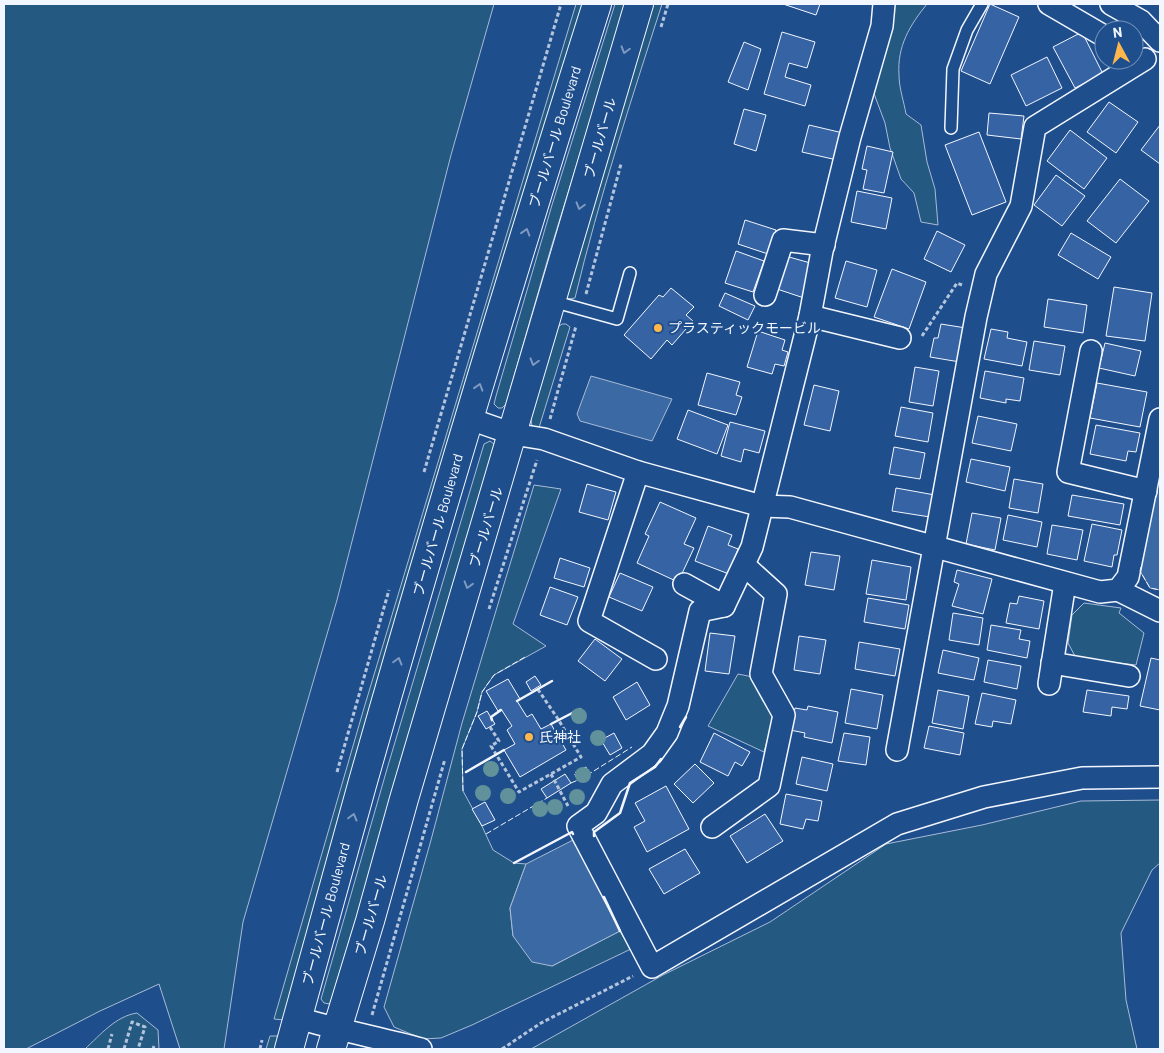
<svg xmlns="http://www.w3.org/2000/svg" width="1164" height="1053" font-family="Barlow,'Noto Sans JP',sans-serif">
<rect width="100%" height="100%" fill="#1f4e8c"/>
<g fill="#245a82" stroke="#a8bbd7">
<path d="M4 4H494L451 155 337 600 243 922 224 1049H180L159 984 100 1011 26 1049H4Z"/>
<path d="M576 4H587L284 1020 274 1019 364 708Z"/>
<path d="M615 4H626L551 248 506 404 502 408H498L494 404 496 396 552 205Z"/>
<path d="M650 4H662C631 101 599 198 575 298L569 299 564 298Z"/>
<path d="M895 4H927C910 25 897 46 899 75 899 88 904 102 906 114L921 125 927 162 935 189 938 225 921 222 914 193 901 179 890 148 885 123 873 91 889 11Z"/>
<path d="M562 324H566L570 327 538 431 532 426 531 420 532 413 558 327Z"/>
<path d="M490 441 495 445 406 755 330 1004 324 1003 321 999 387 769 484 444Z"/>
<path d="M534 485 561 489 513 624 546 646 494 675 482 692 477 712 462 749 463 791 481 824 493 850 514 863 526 864 510 908 513 936 552 966 620 931 631 949 472 1025 441 1038 423 1039 394 1027 384 1007 431 840 462 723Z"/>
<path d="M1084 603 1121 608 1119 613 1144 633 1136 665 1076 658 1068 643 1072 615Z"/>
<path d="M738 674 753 677 774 716 764 752 708 726Z"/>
<path d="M1160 800V863L1152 870 1121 933 1126 1000 1137 1049H531L663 975 770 922 886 844 982 825 1081 801Z"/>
<path d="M137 1013 158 1030 159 1049H85C100 1035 116 1016 137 1013Z"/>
<path d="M270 1036H279L276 1049H266Z"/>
</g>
<g fill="#3b69a3" stroke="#a8bbd7">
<path d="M591 376 672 399 652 441 580 421 577 414Z"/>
<path d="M1160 462V590L1150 588 1140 571Z"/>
<path d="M575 839 620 931 552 966 532 962 513 936 510 908 526 864Z"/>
</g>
<g fill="#3563a3" stroke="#f2f6ff">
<path d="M783 4H820L816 15Z"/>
<path d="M990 4 1019 17 990 84 961 71Z"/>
<path d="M782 32 815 42 807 68 789 63 785 77 811 85 805 106 764 94Z"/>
<path d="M1082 32 1103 74 1075 88 1053 47Z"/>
<path d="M744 42 761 49 748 90 728 82Z"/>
<path d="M1047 57 1062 88 1026 106 1011 75Z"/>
<path d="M1109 102 1138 122 1116 153 1087 132Z"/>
<path d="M744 109 766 115 756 151 734 144Z"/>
<path d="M989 113 1024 116 1021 139 987 135Z"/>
<path d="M809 125 843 133 837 160 802 152Z"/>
<path d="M1160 125V164L1141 150Z"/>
<path d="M1070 130 1107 158 1084 189 1047 161Z"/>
<path d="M979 132 1006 202 972 215 945 145Z"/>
<path d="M867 146 893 152 884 193 863 189 867 170 862 169Z"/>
<path d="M1056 175 1085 196 1062 226 1034 205Z"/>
<path d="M1120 179 1149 201 1116 243 1087 221Z"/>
<path d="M857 191 892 198 886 229 851 222Z"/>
<path d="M745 220 776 230 768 254 738 244Z"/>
<path d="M937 231 965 245 951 272 924 259Z"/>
<path d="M1071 233 1111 257 1098 279 1058 255Z"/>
<path d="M736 251 764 261 753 292 725 283Z"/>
<path d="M789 257 814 264 807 299 777 289Z"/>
<path d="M846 261 877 270 867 307 835 298Z"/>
<path d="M892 269 926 282 909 329 874 317Z"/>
<path d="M1114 287 1152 293 1145 341 1106 336Z"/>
<path d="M671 288 694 307 686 315 693 321 672 345 667 340 651 359 624 335 659 295 663 297Z"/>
<path d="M725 293 755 306 748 320 719 306Z"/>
<path d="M1048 299 1087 305 1083 333 1044 327Z"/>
<path d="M941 324 966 328 960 362 930 357 934 338H938Z"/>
<path d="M991 329 1008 332 1007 338 1027 342 1022 366 984 359Z"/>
<path d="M758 331 785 340 782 350 788 352 784 366 775 364 772 374 747 367Z"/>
<path d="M1034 341 1065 346 1060 375 1029 370Z"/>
<path d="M1105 343 1141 351 1135 376 1099 368Z"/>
<path d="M915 367 939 371 933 406 909 402Z"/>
<path d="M985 371 1024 378 1020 401 1006 399V403L980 398Z"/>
<path d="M707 373 740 382 736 395 742 397 736 415 698 405Z"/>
<path d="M1097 383 1147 392 1140 427 1090 418Z"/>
<path d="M814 385 839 391 830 431 804 425Z"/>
<path d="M901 407 933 413 928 442 895 436Z"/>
<path d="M688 410 728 425 717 454 677 439Z"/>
<path d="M978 416 1017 424 1011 451 972 443Z"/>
<path d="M730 422 765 431 759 453 744 449 741 462 721 456Z"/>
<path d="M1096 425 1140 433 1136 452 1128 451 1126 461 1090 454Z"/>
<path d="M894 447 925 453 920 479 889 474Z"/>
<path d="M971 459 1010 467 1005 491 966 482Z"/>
<path d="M1014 479 1043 484 1038 513 1009 508Z"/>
<path d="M587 484 616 492 608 520 579 512Z"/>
<path d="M896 488 935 495 930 517 892 511Z"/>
<path d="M1072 495 1124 504 1120 525 1068 516Z"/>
<path d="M660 502 696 518 684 544 694 548 678 582 637 563 649 536 645 534Z"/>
<path d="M972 513 1001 518 995 550 966 544Z"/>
<path d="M1008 515 1042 522 1037 547 1003 540Z"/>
<path d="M1092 524 1122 530 1117 555H1114L1112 567 1084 561Z"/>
<path d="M1052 525 1083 530 1077 560 1047 554Z"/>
<path d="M708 526 732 535 728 545 738 549 729 574 695 561Z"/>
<path d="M811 552 840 556 834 590 805 585Z"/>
<path d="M560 558 590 568 584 587 554 578Z"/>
<path d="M872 560 911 567 906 600 866 594Z"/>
<path d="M957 570 992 579 983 614 952 606 959 584 954 582Z"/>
<path d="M620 573 653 587 642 611 609 597Z"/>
<path d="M550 587 578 597 567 625 540 615Z"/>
<path d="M1019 596 1044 601 1039 629 1006 623 1010 603 1017 604Z"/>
<path d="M868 598 909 605 905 629 864 622Z"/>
<path d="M953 613 983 618 979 645 949 640Z"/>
<path d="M991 625 1021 630 1019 639 1030 641 1027 658 987 650Z"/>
<path d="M710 633 735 636 729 674 705 671Z"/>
<path d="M799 636 826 640 820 674 794 670Z"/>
<path d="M595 639 622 659 605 681 578 661Z"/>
<path d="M859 642 900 649 895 676 855 669Z"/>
<path d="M943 650 979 658 974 680 938 673Z"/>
<path d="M1151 658 1160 660V710L1140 706Z"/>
<path d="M988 660 1021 666 1017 689 984 682Z"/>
<path d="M535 676 541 685 531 691 526 682Z"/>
<path d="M508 679 520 699 517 701 527 717 532 714 541 729 551 724 566 750 520 777 504 750 515 744 507 730 512 726 501 709 498 711 486 691Z"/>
<path d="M637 682 650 705 626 720 613 697Z"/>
<path d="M851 689 883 695 877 729 845 723Z"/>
<path d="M938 690 969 696 963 729 932 723Z"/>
<path d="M1087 690 1129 696 1127 709 1112 707 1111 716 1083 712Z"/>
<path d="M982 693 1016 700 1011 724 993 721 992 727 975 724Z"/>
<path d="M808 706 838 712 832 743 804 737 805 733 790 730 795 708 807 710Z"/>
<path d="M487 711 495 724 486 729 478 716Z"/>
<path d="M929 726 964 733 960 755 924 748Z"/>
<path d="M614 733 622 748 610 755 601 740Z"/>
<path d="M714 733 750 752 742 766 735 762 728 776 700 762Z"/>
<path d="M844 733 870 737 866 765 838 761Z"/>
<path d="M802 757 833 764 827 791 796 784Z"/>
<path d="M695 764 714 783 693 803 674 784Z"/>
<path d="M565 774 571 783 547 798 541 789Z"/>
<path d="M666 786 689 829 647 852 634 827 645 821 635 803Z"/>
<path d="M786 794 822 801 818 821 806 819 803 829 780 824Z"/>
<path d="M485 802 495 820 482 826 472 809Z"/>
<path d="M765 814 783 841 747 863 730 836Z"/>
<path d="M685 849 700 873 664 894 649 869Z"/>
</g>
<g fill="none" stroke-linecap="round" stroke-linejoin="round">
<g stroke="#f2f6ff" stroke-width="14">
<g id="lane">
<path d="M951 128 953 69 967 30 982 4"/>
<path d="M552 301 617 319 630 273"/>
</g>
</g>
<g stroke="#f2f6ff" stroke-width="24">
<g id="street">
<path d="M884 4 882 26 850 137 822 251 810 316 752 547 724 606 700 611 678 706 667 733 652 754 612 784 596 813 578 826 652 967 897 824 984 797 1082 778 1160 777"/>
<path d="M1049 4 1104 36"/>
<path d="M1111 4 1141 21 1160 41"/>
<path d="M765 295 783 240 824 245"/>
<path d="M810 316 900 338"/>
<path d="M1091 351 1068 472 1146 491"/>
<path d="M470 419 513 434 544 439 638 472 762 506 790 507 1100 592 1118 590 1128 577 1160 419"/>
<path d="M638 472 589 621 656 659"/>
<path d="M684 584 724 606"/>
<path d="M1118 590 1160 611"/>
<path d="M1052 663 1129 676"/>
<path d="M1049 684 1065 583"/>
<path d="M897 750 976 317 986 274 1021 206 1035 127 1145 59"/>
<path d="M712 827 769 786 784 715 761 674 776 594 744 565"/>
<path d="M298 1018C338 1030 380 1038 421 1049"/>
</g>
</g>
<g stroke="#f2f6ff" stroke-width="30">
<g id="secondary">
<path d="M289 1049C313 961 337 873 362 785 436 524 515 263 597 4"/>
<path d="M331 1049 370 921 404 799 639 4"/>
</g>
</g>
<g stroke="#b3c4dc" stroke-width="3" stroke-dasharray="4 2.5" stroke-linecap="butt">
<path d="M661 27 668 4"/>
<path d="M586 294 621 164"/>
<path d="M922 336 957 283 962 285"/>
<path d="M550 419 576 326"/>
<path d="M424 472 561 4"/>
<path d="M489 609 537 460"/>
<path d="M490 727 499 741 491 746 519 792 581 757 558 719 537 688"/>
<path d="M337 772 389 590"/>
<path d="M551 774 568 806"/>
<path d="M372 1015 445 759"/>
<path d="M108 1049 112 1034"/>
<path d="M124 1049 132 1022 145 1027 138 1049"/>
<path d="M153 1049 154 1046"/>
<path d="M260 1049 262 1040"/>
<path d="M502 1049 541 1023 633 976"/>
</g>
<use href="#lane" stroke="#1f4e8c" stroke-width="11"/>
<use href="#street" stroke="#1f4e8c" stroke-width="21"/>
<use href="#secondary" stroke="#1f4e8c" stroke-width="28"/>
<g stroke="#f2f6ff" stroke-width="1" stroke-dasharray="6 2.5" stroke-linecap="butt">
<path d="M1141 567 1140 571 1150 588 1160 590"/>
<path d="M541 687 552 681"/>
<path d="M520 699 532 693"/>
<path d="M562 718 580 709"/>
<path d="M551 724 557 721"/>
<path d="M680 728 686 717"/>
<path d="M499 753 504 750"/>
<path d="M466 772 491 758"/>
<path d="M571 783 578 780 574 773 586 767 589 774 632 747"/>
<path d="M463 791 462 749 477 712 482 692 494 675 525 657"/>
<path d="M594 832 620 813 630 783 655 767 660 760"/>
<path d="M486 834 547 798"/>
</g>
<g stroke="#f2f6ff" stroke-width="2.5">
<path d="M517 701 552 681"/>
<path d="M492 720 491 717 501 710"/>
<path d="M551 724 580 709"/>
<path d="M680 727 686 717"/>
<path d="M466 772 504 750"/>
<path d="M594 836V832L620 813 630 783 655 767 661 759"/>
<path d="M514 863 572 832 573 834"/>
<path d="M604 897 620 931"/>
</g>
</g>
<g fill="#61919a">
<circle cx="579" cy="716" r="8"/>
<circle cx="598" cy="738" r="8"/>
<circle cx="491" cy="769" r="8"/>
<circle cx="583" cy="775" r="8"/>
<circle cx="483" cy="793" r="8"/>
<circle cx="508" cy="796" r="8"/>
<circle cx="577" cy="797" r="8"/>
<circle cx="555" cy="807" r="8"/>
<circle cx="540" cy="809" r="8"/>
</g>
<defs><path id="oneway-chevron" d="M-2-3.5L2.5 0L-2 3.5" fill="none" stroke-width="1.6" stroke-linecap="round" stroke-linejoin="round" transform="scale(1.25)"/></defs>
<g stroke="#7e9ac0">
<use href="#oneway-chevron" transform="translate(625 50) rotate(106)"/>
<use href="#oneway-chevron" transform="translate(580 206) rotate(106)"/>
<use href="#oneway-chevron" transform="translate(526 232) rotate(-73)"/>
<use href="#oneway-chevron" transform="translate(534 362) rotate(106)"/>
<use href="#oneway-chevron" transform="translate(479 387) rotate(-73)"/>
<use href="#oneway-chevron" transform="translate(468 585) rotate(107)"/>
<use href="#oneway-chevron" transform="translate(398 661) rotate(-74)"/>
<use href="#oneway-chevron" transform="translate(353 817) rotate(-75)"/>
</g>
<g fill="#ffb74d" stroke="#1f4e8c" stroke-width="2">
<circle cx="658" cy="328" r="5"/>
<circle cx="529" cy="737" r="5"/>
</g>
<g text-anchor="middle" stroke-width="4" stroke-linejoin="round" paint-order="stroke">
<g font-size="14" fill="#f2f6ff" stroke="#1f4e8c">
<text transform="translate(555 137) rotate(-73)" y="5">ブールバール Boulevard</text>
<text transform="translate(600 138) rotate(-74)" y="5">ブールバール</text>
<text transform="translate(438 525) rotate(-74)" y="5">ブールバール Boulevard</text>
<text transform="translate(486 527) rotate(-73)" y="5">ブールバール</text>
<text transform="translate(326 914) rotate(-75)" y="5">ブールバール Boulevard</text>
<text transform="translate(371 915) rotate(-74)" y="5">ブールバール</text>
</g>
<g font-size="14" fill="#f2f6ff" stroke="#1f4e8c" text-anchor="start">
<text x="668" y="333">プラスティックモービル</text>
<text x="539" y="742">氏神社</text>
</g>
</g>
<rect width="1164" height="1053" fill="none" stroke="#f2f6ff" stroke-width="10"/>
<g transform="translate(1119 45) rotate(353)"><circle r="24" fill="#1f4e8c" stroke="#7391ba"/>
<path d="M0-4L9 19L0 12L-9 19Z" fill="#ffb74d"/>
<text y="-8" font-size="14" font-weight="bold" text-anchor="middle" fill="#f2f6ff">N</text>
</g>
</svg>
